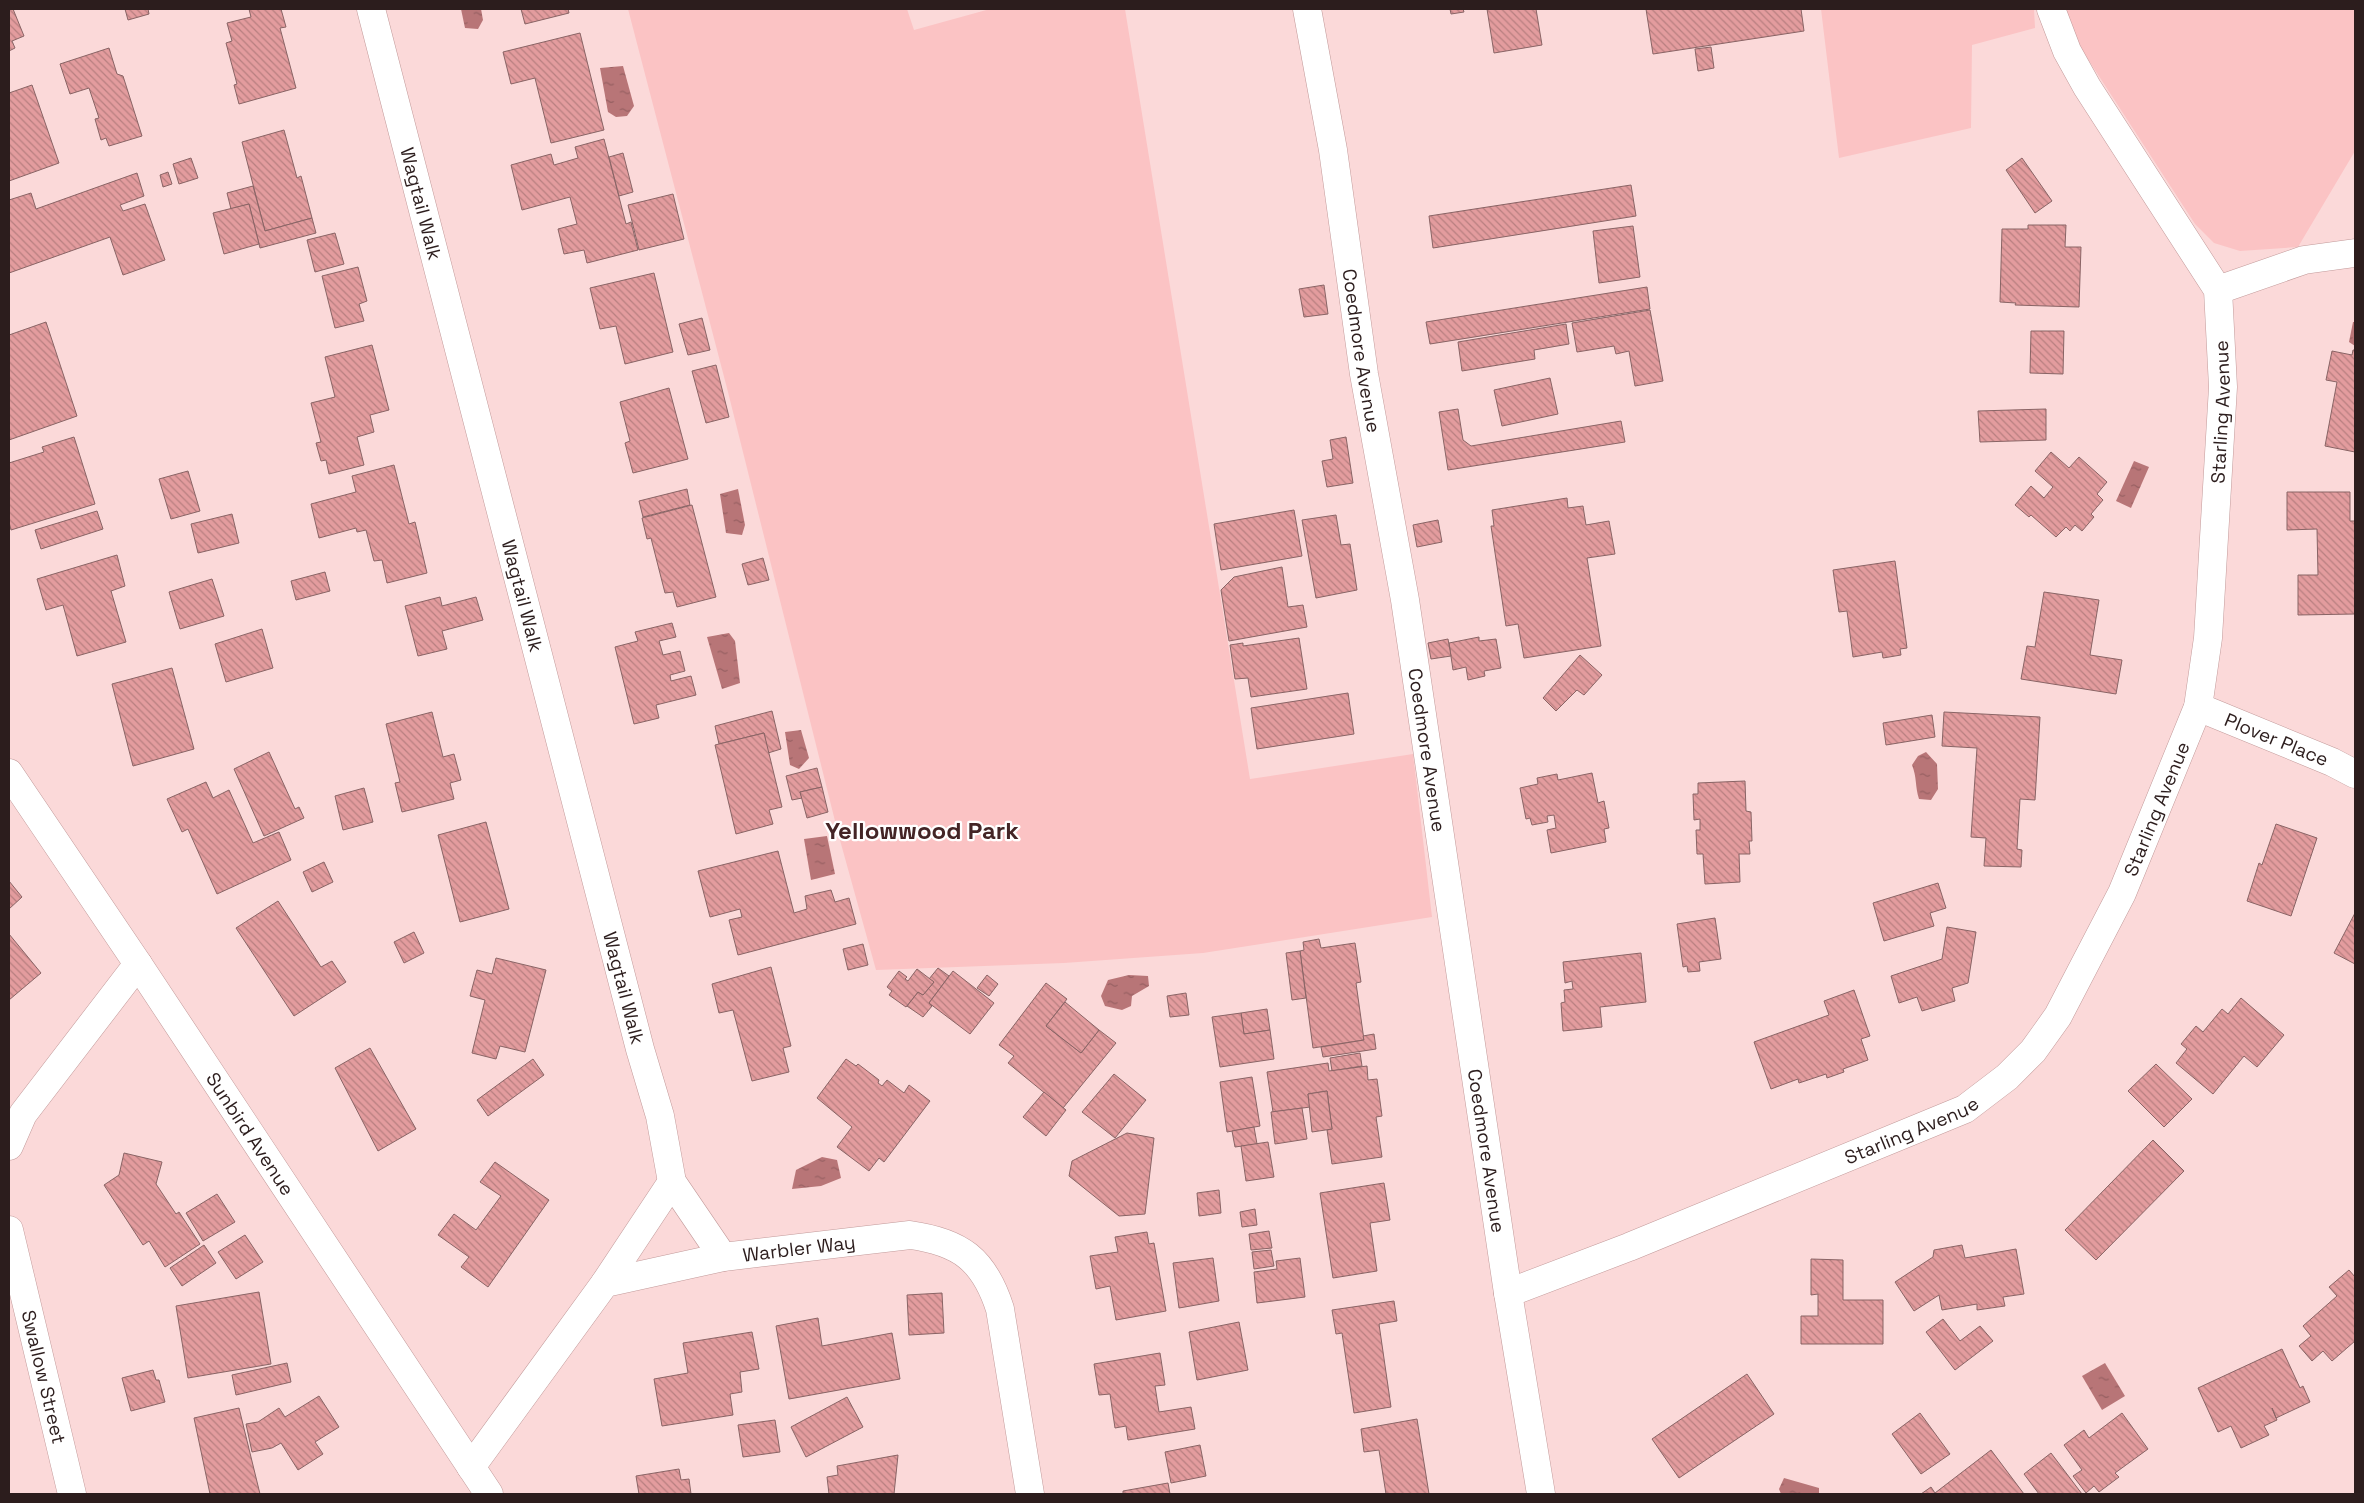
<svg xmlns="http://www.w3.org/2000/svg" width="2364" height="1503" font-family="'Space Grotesk',sans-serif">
<defs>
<pattern id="water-ripples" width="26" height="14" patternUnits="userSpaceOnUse" patternTransform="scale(1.25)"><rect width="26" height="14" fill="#b87577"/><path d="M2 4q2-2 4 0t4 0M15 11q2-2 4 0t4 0" fill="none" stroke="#965f61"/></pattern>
<pattern id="building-back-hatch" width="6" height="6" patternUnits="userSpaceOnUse" patternTransform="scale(1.25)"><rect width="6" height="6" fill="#e39c9e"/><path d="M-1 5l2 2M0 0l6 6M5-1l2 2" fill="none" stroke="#b87f80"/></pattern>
</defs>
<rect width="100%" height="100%" fill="#fbd9d9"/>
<g fill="#fbc3c4">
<path d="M628 9H907L914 30 990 9H1125L1250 779 1413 754 1432 917 1203 953 1064 963 876 970 838 833 728 392Z"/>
<path d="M1821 9H2034L2035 28 1972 45 1971 128 1839 158Z"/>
<path d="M2064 9H2355V151L2298 247 2240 251 2214 243 2195 224 2080 47Z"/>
</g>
<g fill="url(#water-ripples)">
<path d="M461 9H481L483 20 478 29 465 28Z"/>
<path d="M623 66 634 106 627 116 616 117 608 112 600 68Z"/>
<path d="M2353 322H2355V346L2349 342Z"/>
<path d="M2134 461 2149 467 2131 508 2116 501Z"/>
<path d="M738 489 745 525 742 535 726 533 720 494Z"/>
<path d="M729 633 735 641 740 683 722 689 707 637Z"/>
<path d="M801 730 809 758 799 769 790 765 785 732Z"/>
<path d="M1926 752 1937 764 1938 789 1931 800 1919 799C1915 787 1917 777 1912 765L1918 756Z"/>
<path d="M827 836 835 874 811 880 804 839Z"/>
<path d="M1129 975 1148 976 1149 986 1132 996 1131 1006 1122 1010 1105 1006 1101 996 1108 980Z"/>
<path d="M822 1157 837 1160 841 1178 821 1186 792 1189 796 1170Z"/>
<path d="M2105 1363 2125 1396 2102 1410 2082 1376Z"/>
<path d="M1784 1478 1819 1488V1494H1781L1779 1489Z"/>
</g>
<g fill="url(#building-back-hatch)" stroke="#896465">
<path d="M9 9H13L24 36 12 41 15 48 9 51Z"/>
<path d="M125 9H148L149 14 128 20Z"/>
<path d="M249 9H281L286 27 280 28 296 88 239 104 234 85 237 84 226 43 232 41 227 23 251 17Z"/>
<path d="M521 9H568L569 13 525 24Z"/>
<path d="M1450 9H1463L1464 12 1451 14Z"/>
<path d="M1487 9H1536L1542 45 1494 53Z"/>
<path d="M1646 9H1801L1804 31 1653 54Z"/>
<path d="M580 33 604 130 551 143 535 78 511 84 503 52Z"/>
<path d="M1711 47 1714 68 1698 71 1695 49Z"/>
<path d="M109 48 117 74 123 76 142 136 109 146 106 138 101 140 95 119 99 118 89 88 70 94 60 64Z"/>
<path d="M32 85 59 163 9 181V93Z"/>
<path d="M284 130 297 178 301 176 312 218 265 231 242 142Z"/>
<path d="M604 139 626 224 631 222 638 250 587 263 584 250 564 254 558 229 577 224 570 197 522 210 511 165 551 154 554 165 578 158 575 147Z"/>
<path d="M623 153 633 192 619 196 609 157Z"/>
<path d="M191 158 198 178 179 184 173 164Z"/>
<path d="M2022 158 2052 201 2035 213 2006 170Z"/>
<path d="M168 172 172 184 163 187 160 175Z"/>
<path d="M137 173 144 196 120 205 123 211 145 204 165 260 123 275 110 237 9 273V200L31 193 36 209Z"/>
<path d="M1631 185 1636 216 1433 248 1429 216Z"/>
<path d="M253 186 265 231 312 218 316 233 260 248 249 204 231 209 227 193Z"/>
<path d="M673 194 684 239 639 250 628 205Z"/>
<path d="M249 204 259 244 224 254 213 213Z"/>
<path d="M2028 225H2066L2065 247H2081L2079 307 2015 305 2016 303 2000 302 2002 229H2028Z"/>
<path d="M1633 226 1640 277 1599 283 1593 231Z"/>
<path d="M335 233 344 264 315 272 307 240Z"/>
<path d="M358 267 367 301 359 304 364 321 335 328 322 276Z"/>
<path d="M654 273 673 352 625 364 616 326 600 329 590 288Z"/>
<path d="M1324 285 1328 314 1304 317 1299 289Z"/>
<path d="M1647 287 1650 309 1430 344 1426 322Z"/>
<path d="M1650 310 1663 381 1635 386 1629 351 1616 354 1614 346 1577 352 1572 323Z"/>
<path d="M702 318 710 350 688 355 679 324Z"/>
<path d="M46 322 77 416 9 440V335Z"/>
<path d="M1566 324 1569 344 1534 350 1535 359 1462 371 1458 342Z"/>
<path d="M2031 331H2064L2063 374 2030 373Z"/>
<path d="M372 345 389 410 370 415 374 432 357 437 364 465 329 474 326 460 321 461 316 443 321 442 311 403 335 397 325 357Z"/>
<path d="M2353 350H2355V452L2325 446 2337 382 2326 380 2332 351 2352 355Z"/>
<path d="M716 365 729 417 706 423 692 371Z"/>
<path d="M1550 378 1558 414 1502 426 1494 390Z"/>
<path d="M669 388 688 459 633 473 625 443 630 441 620 402Z"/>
<path d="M1458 409 1463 440 1471 446 1621 421 1625 442 1448 470 1439 412Z"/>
<path d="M2046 409V440L1980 442 1978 411Z"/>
<path d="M74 437 95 504 11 530 9 522V463L44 452 42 447Z"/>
<path d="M1346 437 1353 483 1327 487 1322 461 1333 459 1330 440Z"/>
<path d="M2051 452 2069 468 2079 457 2107 482 2097 494 2103 500 2091 514 2094 517 2082 531 2075 525 2070 531 2066 527 2056 537 2031 515 2029 517 2015 505 2031 486 2044 498 2053 487 2035 471Z"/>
<path d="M394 465 409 524 415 522 427 573 387 583 382 560 374 561 366 530 357 532 356 528 319 538 311 504 356 492 352 476Z"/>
<path d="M188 471 200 511 171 519 159 479Z"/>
<path d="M687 489 690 505 643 517 639 501Z"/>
<path d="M2287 492H2350V521H2355V614L2298 615V575H2318L2317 529 2287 530Z"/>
<path d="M1567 498 1568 508 1583 506 1586 525 1609 521 1615 554 1587 558 1601 646 1524 658 1518 624 1506 626 1491 526H1494L1492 510Z"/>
<path d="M692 505 716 597 677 607 673 592 665 593 651 538 647 539 642 518Z"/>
<path d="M1294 510 1302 556 1221 570 1214 524Z"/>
<path d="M97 511 103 529 41 549 35 530Z"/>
<path d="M232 514 239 543 198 553 191 524Z"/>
<path d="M1336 515 1341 545 1350 544 1357 590 1316 598 1302 520Z"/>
<path d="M1438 520 1442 542 1417 547 1413 525Z"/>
<path d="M117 555 125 586 111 591 126 642 77 656 63 605 46 610 37 579Z"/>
<path d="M763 558 769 580 748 585 742 564Z"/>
<path d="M1895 561 1907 648 1900 649 1901 655 1883 658 1882 652 1853 657 1847 611 1839 612 1833 570Z"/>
<path d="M1282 567 1288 607 1303 605 1307 627 1229 641 1221 590 1234 577Z"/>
<path d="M325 572 330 591 296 600 291 581Z"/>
<path d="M212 579 224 616 180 629 169 592Z"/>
<path d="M2044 592 2099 600 2090 655 2122 660 2116 694 2021 679 2027 646 2035 647Z"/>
<path d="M440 597 442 606 476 597 483 620 442 631 447 649 418 656 405 606Z"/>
<path d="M672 623 676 637 659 641 663 655 680 651 685 671 670 675 671 681 691 676 696 695 656 705 659 718 634 724 615 647 638 641 635 632Z"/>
<path d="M262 629 273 668 226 682 215 644Z"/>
<path d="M1479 637V641L1496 639 1501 668 1484 671 1485 676 1468 680 1466 667 1453 670 1449 643Z"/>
<path d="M1299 638 1307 689 1251 697 1248 678 1235 679 1230 645 1243 643V646Z"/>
<path d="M1448 639 1451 656 1431 659 1428 643Z"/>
<path d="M1580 655 1602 675 1584 695 1577 690 1556 711 1543 698Z"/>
<path d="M172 668 194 749 133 766 112 684Z"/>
<path d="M1348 693 1354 734 1257 749 1251 708Z"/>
<path d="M772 711 781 749 768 753 764 733 719 744 715 726Z"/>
<path d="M432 712 443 757 454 754 461 780 450 783 454 799 402 812 395 783 400 782 386 724Z"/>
<path d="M1944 712 2040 717 2035 800 2020 799 2017 849 2022 850 2021 867 1984 866 1986 838 1971 837 1977 748 1942 746Z"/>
<path d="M1932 715 1935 737 1886 745 1883 723Z"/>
<path d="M764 733 782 807 769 810 773 824 736 834 715 745Z"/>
<path d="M269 752 295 809 299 807 304 818 264 836 234 769Z"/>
<path d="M817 768 822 787 800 792 802 798 792 800 786 776Z"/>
<path d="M1592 773 1598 803 1604 801 1609 828 1604 829 1606 842 1551 853 1547 830 1556 828 1554 815 1547 816 1548 822 1532 825 1530 818 1526 819 1520 788 1538 784 1537 778 1557 774 1558 780Z"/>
<path d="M1745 781 1746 811 1751 812 1752 841H1749L1750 854H1739L1740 882 1705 884 1703 854H1697L1696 830H1700V819L1694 820 1693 794H1698V783Z"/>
<path d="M206 782 213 798 229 790 253 843 279 832 291 860 217 894 188 829 182 832 167 799Z"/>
<path d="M822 787 828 812 807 818 800 792Z"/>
<path d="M364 788 373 822 343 830 335 796Z"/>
<path d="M486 822 509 909 460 922 438 835Z"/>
<path d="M2276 824 2317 838 2291 916 2247 901 2259 863 2262 865Z"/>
<path d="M778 851 794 913 807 909 805 896 831 890 835 902 849 898 856 924 738 955 729 920 742 917 740 909 710 917 698 871Z"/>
<path d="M324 862 333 882 312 892 303 872Z"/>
<path d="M9 881 22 897 9 909Z"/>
<path d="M1938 883 1946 908 1930 913 1934 926 1884 941 1873 903Z"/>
<path d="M278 901 321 967 332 961 346 982 294 1016 236 928Z"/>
<path d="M2355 913V964L2334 953Z"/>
<path d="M1715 918 1721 959 1699 962 1700 971 1688 972 1687 966 1683 967 1677 924Z"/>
<path d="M1947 927 1976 932 1968 983 1952 988 1955 1001 1922 1011 1917 997 1899 1003 1891 976 1942 959Z"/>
<path d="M414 932 424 953 404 963 394 942Z"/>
<path d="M9 934 41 973 9 1000Z"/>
<path d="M1319 939 1321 948 1355 943 1361 982 1356 983 1364 1040 1313 1048 1300 951 1304 950 1303 942Z"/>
<path d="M863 944 868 965 848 970 843 949Z"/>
<path d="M1300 951 1306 998 1292 1000 1286 953Z"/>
<path d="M1641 953 1646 1002 1600 1007 1602 1027 1563 1031 1561 1003 1565 1002 1564 990 1573 989 1572 981 1565 983 1563 962Z"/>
<path d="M496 958 546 970 525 1052 500 1046 496 1059 472 1053 485 1000 470 996 477 970 492 974Z"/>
<path d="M771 967 791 1046 783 1048 789 1072 752 1081 733 1010 719 1013 712 984Z"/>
<path d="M938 968 949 976 929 1003 932 1006 923 1017 907 1006 918 992 923 995 934 982 929 979Z"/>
<path d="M917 969 934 982 923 995 918 992 906 1007 889 995 892 991 887 987 899 971 907 977 905 979 908 981Z"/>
<path d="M953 971 994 1003 970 1034 929 1003Z"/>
<path d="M987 975 998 984 989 996 977 988Z"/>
<path d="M1046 983 1067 999 1046 1026 1081 1053 1099 1030 1116 1043 1063 1108 1008 1063 1014 1056 999 1045Z"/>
<path d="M1854 990 1870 1036 1861 1039 1868 1060 1843 1069 1844 1072 1827 1078 1826 1074 1799 1083 1798 1079 1771 1089 1754 1042 1829 1015 1824 1001Z"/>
<path d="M1186 993 1189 1015 1170 1017 1167 996Z"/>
<path d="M2241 998 2284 1035 2257 1067 2244 1056 2213 1094 2176 1063 2187 1049 2181 1044 2196 1026 2203 1032 2222 1009 2228 1014Z"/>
<path d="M1065 1002 1099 1030 1081 1053 1046 1026Z"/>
<path d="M1267 1009 1270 1030 1244 1034 1241 1013Z"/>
<path d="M1241 1013 1244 1034 1270 1030 1274 1059 1220 1067 1212 1017Z"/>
<path d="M1374 1034 1376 1049 1323 1057 1321 1047 1364 1040 1363 1036Z"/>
<path d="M370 1048 416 1129 378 1151 335 1068Z"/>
<path d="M1360 1053 1362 1066 1332 1071 1330 1058Z"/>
<path d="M533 1059 544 1075 488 1116 477 1100Z"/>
<path d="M846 1059 856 1066 858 1064 879 1080 878 1083 882 1086 887 1080 904 1093 909 1085 930 1101 884 1162 879 1158 869 1171 837 1147 852 1127 817 1098Z"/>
<path d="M1328 1063 1329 1071 1367 1066 1368 1080 1377 1079 1382 1116 1376 1117 1382 1157 1332 1164 1327 1130 1332 1129 1327 1091 1308 1094 1310 1107 1273 1112 1267 1072Z"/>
<path d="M2156 1064 2192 1099 2164 1127 2128 1091Z"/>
<path d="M1114 1074 1146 1100 1115 1138 1082 1112Z"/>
<path d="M1252 1077 1260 1126 1227 1132 1220 1082Z"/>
<path d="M1327 1091 1332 1129 1312 1132 1308 1094Z"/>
<path d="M1044 1092 1066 1110 1046 1136 1023 1117Z"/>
<path d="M1302 1108 1307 1139 1275 1144 1271 1112Z"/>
<path d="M1254 1127 1257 1144 1235 1147 1232 1131Z"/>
<path d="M1127 1133 1154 1138 1145 1214 1119 1216 1069 1176 1072 1161Z"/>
<path d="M2153 1140 2184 1171 2096 1260 2065 1230Z"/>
<path d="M1268 1142 1274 1177 1246 1181 1241 1146Z"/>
<path d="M124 1153 162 1162 156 1184 176 1214 179 1212 200 1244 165 1267 149 1241 143 1245 104 1185 119 1175Z"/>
<path d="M495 1162 549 1200 488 1287 461 1267 469 1257 438 1235 454 1214 476 1230 501 1196 480 1182Z"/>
<path d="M1384 1183 1390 1220 1370 1223 1377 1271 1333 1278 1320 1193Z"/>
<path d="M1219 1190 1221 1213 1199 1216 1197 1193Z"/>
<path d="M217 1194 235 1222 203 1241 186 1213Z"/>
<path d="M1255 1209 1257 1225 1242 1227 1240 1212Z"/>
<path d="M1269 1231 1272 1248 1251 1250 1249 1234Z"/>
<path d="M1147 1232 1149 1244 1154 1243 1166 1311 1116 1320 1110 1286 1096 1289 1090 1256 1118 1252 1115 1237Z"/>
<path d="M245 1235 263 1262 236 1279 218 1252Z"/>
<path d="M204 1245 216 1263 182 1286 170 1268Z"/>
<path d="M1962 1245 1965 1258 2016 1249 2024 1294 2003 1297 2005 1306 1977 1310V1304L1942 1310 1939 1295 1914 1311 1895 1282 1933 1257 1934 1250Z"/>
<path d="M1271 1250 1274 1266 1254 1269 1252 1252Z"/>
<path d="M1213 1258 1219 1301 1179 1308 1173 1263Z"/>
<path d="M1300 1258 1305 1297 1257 1303 1254 1272 1277 1269 1276 1261Z"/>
<path d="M1811 1259 1843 1260V1300H1883V1344H1801V1316H1818V1294L1811 1295Z"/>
<path d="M2349 1270 2355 1277V1341L2332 1361 2323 1351 2312 1361 2299 1346 2311 1336 2303 1326 2337 1296 2329 1287Z"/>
<path d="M259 1292 271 1364 188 1378 176 1306Z"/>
<path d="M942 1293 944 1333 909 1335 907 1295Z"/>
<path d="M1394 1301 1397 1321 1379 1324 1391 1407 1354 1413 1342 1333 1336 1334 1332 1310Z"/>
<path d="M818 1318 822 1346 892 1333 900 1379 789 1399 776 1326Z"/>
<path d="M1943 1319 1960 1341 1980 1326 1993 1341 1955 1370 1926 1332Z"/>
<path d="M1239 1322 1248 1370 1197 1380 1189 1332Z"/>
<path d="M752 1332 759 1369 740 1372 742 1392 730 1394 733 1415 662 1426 654 1379 688 1373 683 1343Z"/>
<path d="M2282 1349 2300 1388 2303 1386 2310 1402 2276 1418 2272 1408 2277 1420 2264 1426 2269 1435 2241 1448 2231 1426 2218 1432 2198 1388Z"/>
<path d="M1160 1353 1165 1385 1155 1386 1159 1412 1191 1407 1195 1429 1128 1440 1126 1426 1115 1428 1110 1394 1099 1395 1094 1364Z"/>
<path d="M287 1363 291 1382 236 1395 232 1375Z"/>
<path d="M153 1370 156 1380H159L165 1402 131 1411 122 1378Z"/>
<path d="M1747 1374 1774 1414 1679 1478 1652 1439Z"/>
<path d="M319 1396 339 1427 315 1442 323 1454 298 1470 281 1443 272 1448 252 1452 246 1424 258 1422 279 1408 285 1417Z"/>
<path d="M847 1397 863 1427 806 1457 791 1427Z"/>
<path d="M239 1408 260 1494H210L194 1418Z"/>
<path d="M1920 1413 1950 1454 1921 1474 1892 1434Z"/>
<path d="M2122 1413 2148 1449 2115 1473 2119 1477 2099 1492 2094 1486 2086 1493 2073 1476 2082 1470 2064 1445 2084 1430 2089 1438Z"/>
<path d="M1417 1419 1429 1494H1386L1379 1450 1364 1452 1361 1429Z"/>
<path d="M775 1420 780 1452 743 1457 738 1425Z"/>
<path d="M1200 1445 1206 1476 1171 1483 1165 1452Z"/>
<path d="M1991 1450 2024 1494H1921L1931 1487 1935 1493Z"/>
<path d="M2051 1453 2082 1494H2039L2024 1474Z"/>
<path d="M898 1455 894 1494H829L827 1477 838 1475 837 1466Z"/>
<path d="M679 1469 681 1480 689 1479 691 1494H639L636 1476Z"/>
<path d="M1168 1483 1170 1494H1123V1491Z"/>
</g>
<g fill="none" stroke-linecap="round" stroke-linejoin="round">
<g stroke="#c29a9a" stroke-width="29">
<g id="street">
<path id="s1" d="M371 9 640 1049 660 1116 672 1182 723 1257"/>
<path id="s2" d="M1307 9 1333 150 1364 374 1405 600 1508 1293 1541 1494"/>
<path d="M2218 290 2304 260 2355 253"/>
<path id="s3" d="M2198 707 2332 762 2355 774"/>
<path id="s4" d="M9 773 138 964 489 1494"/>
<path d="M9 1146 23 1114 138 964"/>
<path id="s5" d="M9 1230 72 1494"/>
<path d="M605 1283 672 1182"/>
<path id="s6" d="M1508 1293 1629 1247 1965 1109 2007 1077 2033 1051 2058 1016 2122 893 2198 707 2208 638 2223 387 2218 290 2087 87 2067 51 2051 9"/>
<path id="s7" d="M471 1467 605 1283 723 1257 910 1235C960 1242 984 1259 1000 1309L1030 1494"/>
</g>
</g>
<use href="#street" stroke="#fff" stroke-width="28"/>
</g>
<g text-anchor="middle" stroke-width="4.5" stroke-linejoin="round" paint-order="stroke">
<g font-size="19" fill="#2c1d1d" stroke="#fff">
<text dy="7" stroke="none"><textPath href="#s1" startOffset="201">Wagtail Walk</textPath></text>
<text dy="7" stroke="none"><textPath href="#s2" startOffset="346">Coedmore Avenue</textPath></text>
<text dy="7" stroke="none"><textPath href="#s6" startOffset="1261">Starling Avenue</textPath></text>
<text dy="7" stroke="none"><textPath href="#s1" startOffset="606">Wagtail Walk</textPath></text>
<text dy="7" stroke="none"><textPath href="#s3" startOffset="85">Plover Place</textPath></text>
<text dy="7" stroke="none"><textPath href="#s2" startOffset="751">Coedmore Avenue</textPath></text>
<text dy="7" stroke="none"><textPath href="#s6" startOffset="855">Starling Avenue</textPath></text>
<text dy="7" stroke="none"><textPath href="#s1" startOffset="1011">Wagtail Walk</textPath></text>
<text dy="7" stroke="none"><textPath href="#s6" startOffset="435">Starling Avenue</textPath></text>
<text dy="7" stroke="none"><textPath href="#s4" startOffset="434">Sunbird Avenue</textPath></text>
<text dy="7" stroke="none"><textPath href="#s2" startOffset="1156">Coedmore Avenue</textPath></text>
<text dy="7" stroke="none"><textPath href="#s7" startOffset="425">Warbler Way</textPath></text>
<text dy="7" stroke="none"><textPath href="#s5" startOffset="151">Swallow Street</textPath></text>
</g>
<g font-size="24" font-weight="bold" fill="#442526" stroke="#fff">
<text x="922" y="839">Yellowwood Park</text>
</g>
</g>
<rect width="2364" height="1503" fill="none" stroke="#2c1d1d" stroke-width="20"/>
</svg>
